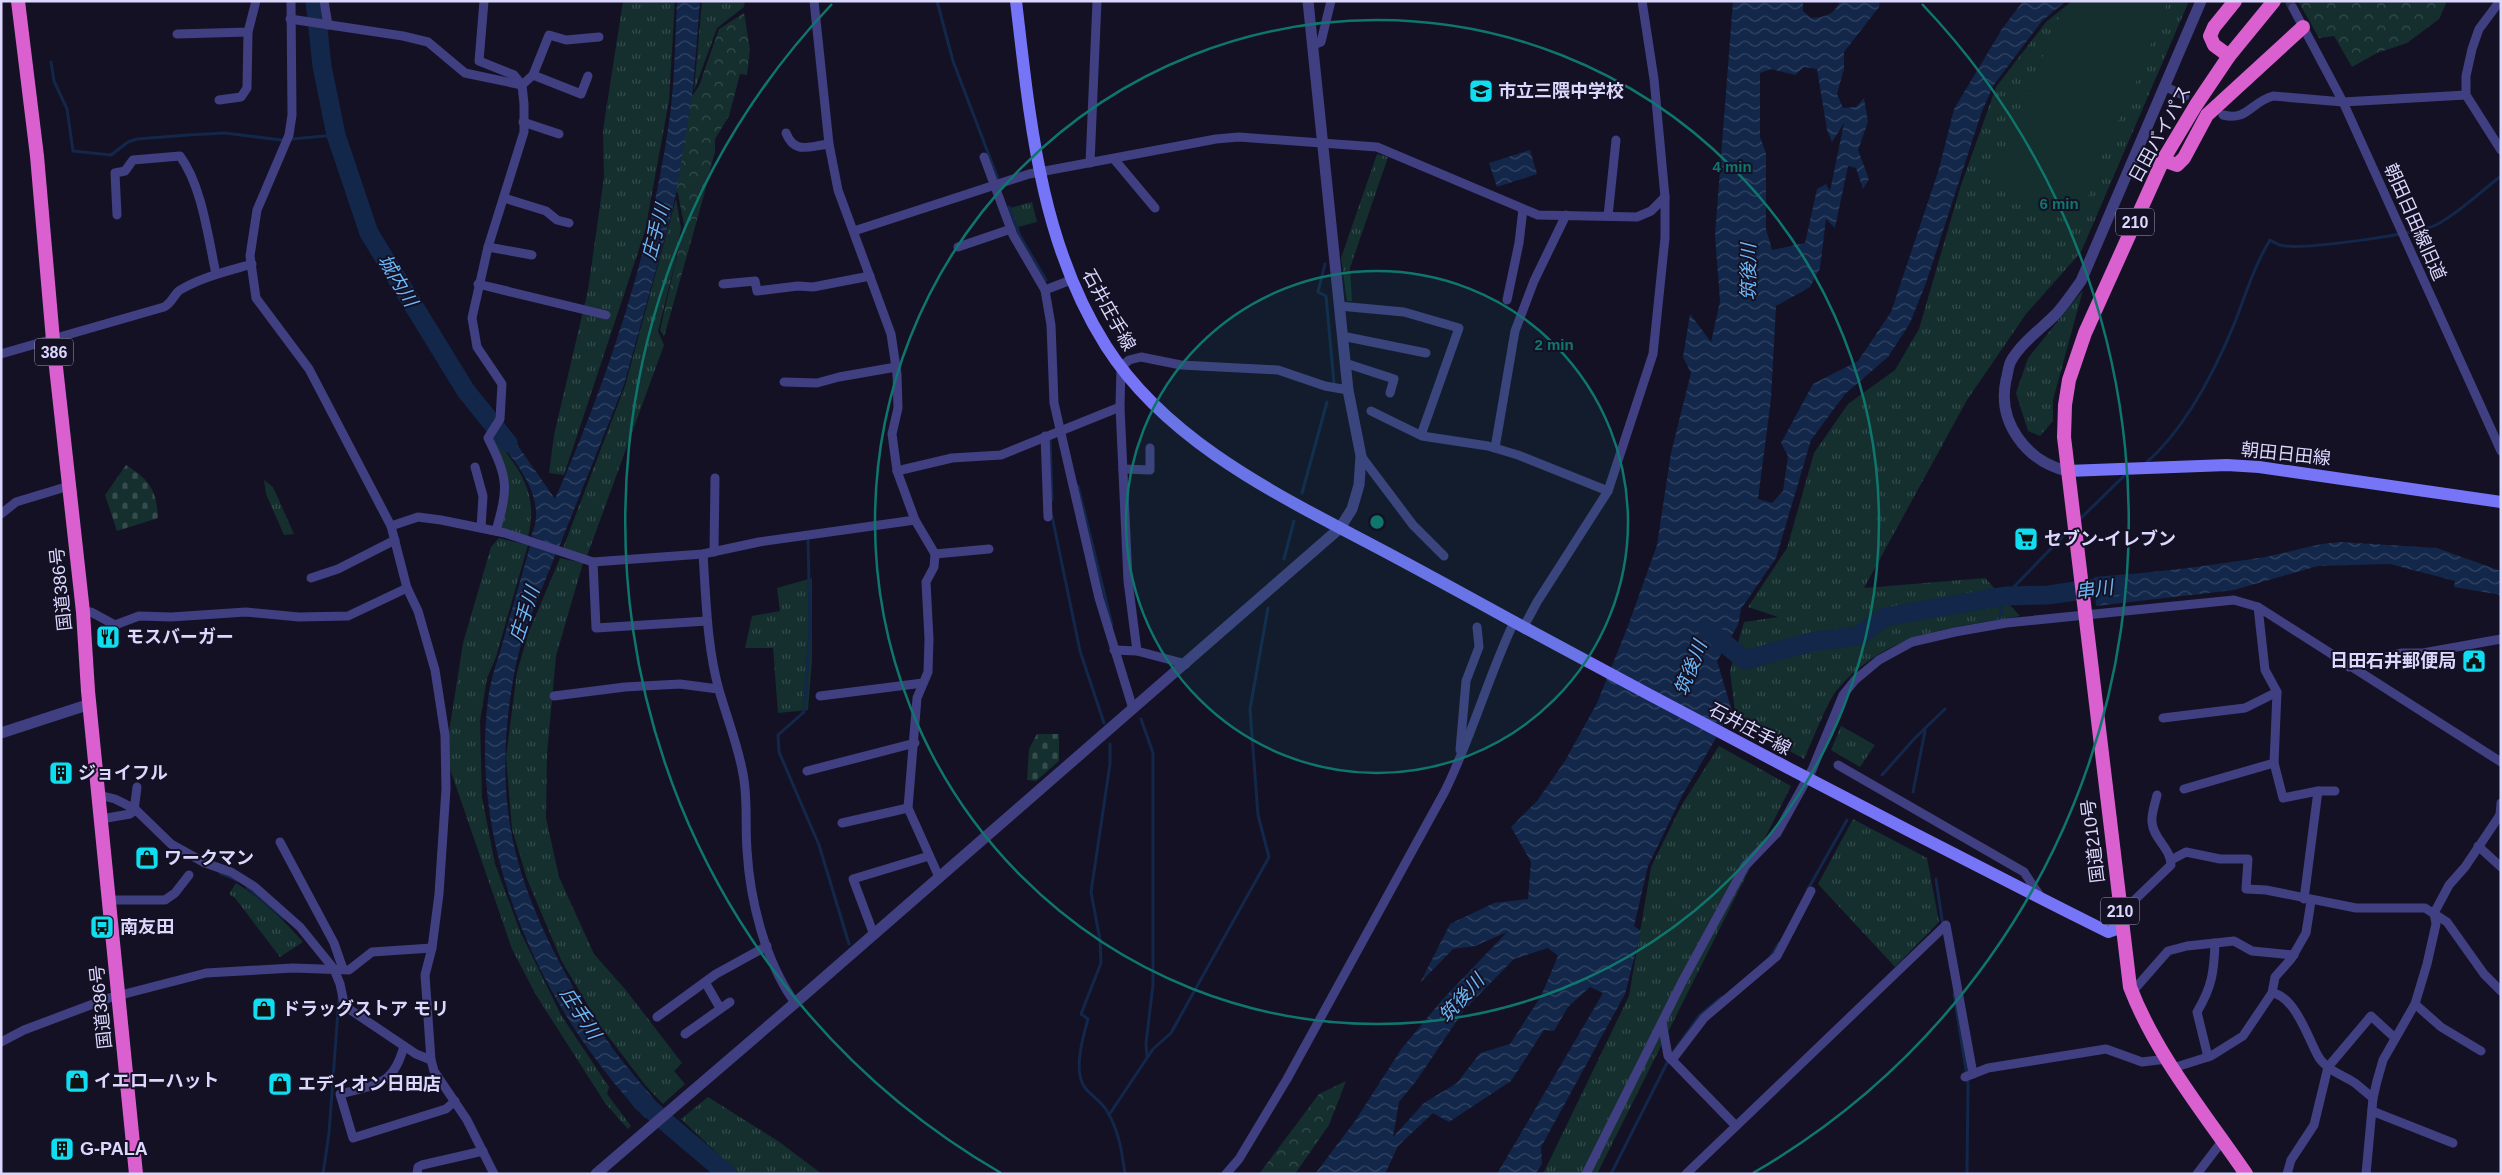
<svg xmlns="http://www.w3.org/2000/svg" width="2502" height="1175" font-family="Arial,'Noto Sans JP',sans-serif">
<defs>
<pattern id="grass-tufts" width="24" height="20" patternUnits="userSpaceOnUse" patternTransform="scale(1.25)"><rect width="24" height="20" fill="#142f2e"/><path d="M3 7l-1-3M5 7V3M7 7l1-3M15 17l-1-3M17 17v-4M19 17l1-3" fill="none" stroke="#364c4d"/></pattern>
<pattern id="forest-crowns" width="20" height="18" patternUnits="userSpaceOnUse" patternTransform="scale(1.25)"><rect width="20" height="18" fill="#142f2e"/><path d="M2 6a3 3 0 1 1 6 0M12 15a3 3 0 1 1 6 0" fill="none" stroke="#364c4d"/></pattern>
<pattern id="cemetery-stones" width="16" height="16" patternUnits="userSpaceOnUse" patternTransform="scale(1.25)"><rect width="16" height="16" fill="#142f2e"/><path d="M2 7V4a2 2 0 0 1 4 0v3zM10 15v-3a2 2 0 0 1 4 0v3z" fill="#364c4d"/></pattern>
<pattern id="water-waves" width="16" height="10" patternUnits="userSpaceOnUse" patternTransform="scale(1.25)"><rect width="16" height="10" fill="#122749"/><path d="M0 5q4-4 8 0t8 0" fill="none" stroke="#344664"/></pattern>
</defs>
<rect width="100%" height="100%" fill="#141125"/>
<g fill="url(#grass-tufts)">
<path d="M623 1H675L669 101 645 231 564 475 549 473 554 435 588 290 604 177 603 130Z"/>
<path d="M702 1H745L744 7 717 28 694 91Z"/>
<path d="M2072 1H2189L2081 252 2026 314 1967 400 1864 588 1985 578 2020 616C1949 629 1888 631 1837 690 1827 702 1812 742 1804 759L1736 721 1730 671 1744 622 1778 617 1748 607 1787 548 1814 453 1848 404 1895 370 1919 329 1960 188 1996 87 2046 22Z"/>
<path d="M1377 154 1388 157 1350 268 1352 301H1347L1341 258Z"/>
<path d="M676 199 681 228 675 263 658 331 664 345 587 556 563 548 625 386Z"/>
<path d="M1032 202 1037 222 1018 227 1010 208Z"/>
<path d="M2083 290 2053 400V421L2040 436 2028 431 2016 393 2028 358Z"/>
<path d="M494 437C520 470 539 493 528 537L501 528C511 486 509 481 493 441Z"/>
<path d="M264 480 273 487 294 534 284 535 266 494Z"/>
<path d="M499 538 528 545 496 657 487 678 480 721 482 797 495 864 520 931 561 1015 609 1087 607 1094 631 1126 628 1129 605 1103 536 995 512 949 449 766V732L463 643 491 547Z"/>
<path d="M560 558 583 563 556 656 547 754 546 818 559 877 594 954 625 989 682 1063 674 1071 685 1084 663 1104 646 1086 601 1027 562 962 527 879 512 829 506 757 517 672 528 634Z"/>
<path d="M812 578V660L808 710 778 713 773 648H745L752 616 780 611 777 588Z"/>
<path d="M1841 726 1875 745 1860 767 1831 750Z"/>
<path d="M1719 746 1791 786 1597 1174H1543L1629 996 1651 867 1681 806Z"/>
<path d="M1853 819 1927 858 1939 922 1895 967 1818 884Z"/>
<path d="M236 883C261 898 284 920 303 942L280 957 235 898 229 894Z"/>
<path d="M708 1097 778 1141 822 1174H739L681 1119Z"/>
</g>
<g fill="url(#forest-crowns)">
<path d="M2298 1H2447L2439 19 2407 43 2377 53 2352 67 2334 36 2319 38Z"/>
<path d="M744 13 750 49 747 75 740 74 729 116 715 139V151L704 195 664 337 660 330 684 225 678 194 672 182 688 102 699 86 719 29Z"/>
<path d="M1346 1081 1329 1125 1295 1174H1259L1319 1094Z"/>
</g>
<g fill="url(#cemetery-stones)">
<path d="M126 465C149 479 157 491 158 518L117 531 105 495Z"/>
<path d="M1037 734H1059V761L1036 781 1027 780 1029 749Z"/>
</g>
<path fill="#142f2e" d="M2075 1H2168L2132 92 2099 160 2083 214 2076 225 1989 185 2061 13Z"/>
<g fill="url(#water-waves)" fill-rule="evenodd">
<path d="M677 1H700L693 90 676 194 670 219 624 385 559 547 531 536C549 499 515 462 494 434L502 423 555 499C609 377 652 247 670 115 675 77 675 39 677 1Z"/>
<path d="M1733 1H1803V11L1811 18C1825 17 1834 15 1840 1H1880L1879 7 1844 52V69L1837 94 1843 108 1856 107 1864 98 1868 122 1858 150 1869 179 1863 189 1856 168 1848 166 1835 228 1826 219 1820 268 1810 287 1776 306 1771 399 1758 499 1772 503 1783 491 1788 456 1781 443 1813 384 1858 361 1891 312 1939 169 1954 109 2002 29 2023 1H2066L2042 21 1993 86 1981 114 1926 283 1910 323 1888 357 1845 394 1811 440 1776 558 1741 609 1738 625 1717 661 1732 711 1683 794 1648 866 1634 926 1641 931 1625 994 1541 1147 1542 1164 1535 1174H1497L1603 993 1590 987 1568 1007 1554 1031 1544 1030 1511 1081 1449 1122 1433 1113 1398 1146 1385 1174H1315L1355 1121 1402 1048 1443 999 1507 932 1475 946 1453 949 1420 983 1450 924 1494 903 1528 899 1531 862 1511 827 1537 801 1565 761 1597 703 1628 626 1657 545 1671 453 1691 373 1683 357 1690 314 1711 342 1720 301 1715 235ZM1804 67 1817 69 1827 130 1832 142 1844 123 1830 191 1826 184 1817 189 1805 243 1772 250 1766 229V153L1760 137V73L1771 69 1795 75ZM1548 948 1558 956 1541 996 1510 1044 1480 1053 1457 1083 1424 1103 1393 1137 1399 1102 1417 1080 1464 1010 1514 959Z"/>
<path d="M1530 150 1537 174 1497 187 1489 163Z"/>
<path d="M2340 542 2437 548 2501 571V595L2454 587 2455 581 2390 564 2318 566 2234 590 2096 606 2094 577C2151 573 2208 566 2265 557 2291 552 2313 544 2340 542Z"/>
<path d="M530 546 556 553C541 593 521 633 514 675 505 724 502 775 510 825 522 901 566 981 609 1043 624 1065 643 1085 659 1105L645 1118C541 1008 469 853 488 700 490 681 497 662 502 645 511 612 521 579 530 546Z"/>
</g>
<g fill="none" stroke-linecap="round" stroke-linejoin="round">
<g stroke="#122749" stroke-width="3">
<path d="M937 1 953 61 998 179"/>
<path d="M51 62 54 81 67 109 73 151 111 155 128 142 137 139 188 135 225 133 281 140 336 135"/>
<path d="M1009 207 1020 236 1046 280"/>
<path d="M1325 264 1318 292 1326 296 1334 383"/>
<path d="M1050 437 1052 500"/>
<path d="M2145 464C2185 429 2215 371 2235 322 2246 294 2254 266 2270 240 2273 242 2277 244 2280 245 2299 251 2418 234 2436 225 2459 213 2480 192 2501 176"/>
<path d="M1078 486 1112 625"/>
<path d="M1302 493 1327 402"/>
<path d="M1052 516 1080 651 1104 723"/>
<path d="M2079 520 2126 474"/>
<path d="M808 539 810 627 804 712 778 735 779 752 819 845 849 944"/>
<path d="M1284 559 1294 521"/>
<path d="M1999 621 2005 596 2071 528"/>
<path d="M1141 719 1153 753V985L1146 1043 1147 1057"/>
<path d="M1110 744V764L1091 892 1100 940 1101 963 1081 1014 1088 1019C1083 1037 1072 1073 1086 1089 1093 1097 1102 1102 1107 1111 1119 1131 1122 1152 1125 1174"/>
<path d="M1882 775 1915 738 1945 709"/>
<path d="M1913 792 1925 731"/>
<path d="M220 873 237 880"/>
<path d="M1936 879 1943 926"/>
<path d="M247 887 284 918"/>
<path d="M1808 889 1847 820"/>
<path d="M1771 956 1779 943"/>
<path d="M1954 994 1968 1083 1967 1174"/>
<path d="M1672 1054 1699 1016 1722 997"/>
<path d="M1109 1115 1153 1049 1171 1033 1269 857 1258 815 1250 709 1268 608"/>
<path d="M323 1174 329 1133 339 997"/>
<path d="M1611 1174 1669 1059"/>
</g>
<g stroke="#122749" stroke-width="19">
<path d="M315 1 322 66 336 135 369 233 466 391 508 443"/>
<path d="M1708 630 1745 660 1811 642 1858 636 1885 617 2005 596 2048 595 2118 585"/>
<path d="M636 1094 642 1102 727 1174"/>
</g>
<path stroke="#322f45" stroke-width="9" stroke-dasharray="9 4.5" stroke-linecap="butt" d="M2289 1 2293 8"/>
<g stroke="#403f81" stroke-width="9">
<path d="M291 1 292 115 289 135 257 210 250 256 256 298 309 369 391 526 407 588 418 611 435 670 445 735 446 789 439 894 432 948 425 975 431 1060 434 1071 467 1120 494 1174"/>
<path d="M324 1 328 25"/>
<path d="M484 1 479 61 514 75 522 85 524 104V132L488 247 472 318 477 347 502 384 500 419 488 438C509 480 508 488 496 531"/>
<path d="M814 1 829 144 838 190 891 334 897 374 898 408 892 434 897 471 915 520 935 554 934 567 926 582 929 639 928 672 917 698 908 808 939 877"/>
<path d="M2500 1 2479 29 2472 49 2466 76V95L2501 150"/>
<path d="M2293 8 2343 102 2501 451"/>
<path d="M290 19 403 36 428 42 465 73 522 85 533 75 549 35 566 40 599 37"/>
<path d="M177 34 248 32 256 1"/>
<path d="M1313 45 1321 42 1331 1"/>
<path d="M533 75 581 94 588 76"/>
<path d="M2164 86 2185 96"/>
<path d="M219 100 241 97 247 88 248 32"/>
<path d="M2223 115C2248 121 2251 102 2273 96L2343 102 2466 95"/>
<path d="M523 122 559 134"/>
<path d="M786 133C795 155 809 146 829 144"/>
<path d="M984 157 1013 235 1045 290 1071 280"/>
<path d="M1114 159 1155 208"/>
<path d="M1090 163 1097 1"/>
<path d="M504 198 546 211 557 220 569 223"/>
<path d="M117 215 115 173 125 171 133 160 180 156C202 186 208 237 216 274"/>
<path d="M1608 216 1616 140"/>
<path d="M854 231 1029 174 1216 139 1239 137 1377 147 1538 215 1637 217 1651 211 1665 197"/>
<path d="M488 247 532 255"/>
<path d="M958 247 1011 229"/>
<path d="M478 284 606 315"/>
<path d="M723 284 755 281 757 291 798 286 813 287 870 276"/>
<path d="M1045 290 1051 325 1054 403 1099 598 1133 709"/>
<path d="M1507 300 1519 243 1523 209"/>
<path d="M1339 306 1404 312 1459 328 1421 435"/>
<path d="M1342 336 1426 353"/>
<path d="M1 354 164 307C172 303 174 294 180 290 202 277 228 271 252 264"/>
<path d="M1345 363 1394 379 1390 393"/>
<path d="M784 382 817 383 839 377 896 367"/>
<path d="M1371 411 1422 436 1488 446 1518 455 1608 491"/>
<path d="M1045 436 1048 517"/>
<path d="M1495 448 1515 331 1534 281 1566 215"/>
<path d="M1361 456 1413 525 1444 556"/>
<path d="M475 467 483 496 481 528"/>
<path d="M1123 469 1150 470V448"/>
<path d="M897 471 952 458 1001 455 1120 407"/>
<path d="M1 514 16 502 69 486"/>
<path d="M391 526 418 517 441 520 505 533 593 562 703 554 759 542 915 520"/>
<path d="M714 552 715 478"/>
<path d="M703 554C706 599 707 647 719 690 727 718 738 745 743 774 748 799 745 824 747 850 750 901 765 961 795 1003"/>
<path d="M935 554 989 549"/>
<path d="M593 562 596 628 707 621"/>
<path d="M311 578 338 569 395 540"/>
<path d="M83 612H91L115 625 139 616 171 617 246 612 299 617 348 616 407 588"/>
<path d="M1523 628 1537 602 1608 491 1653 354 1665 238V197L1654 79 1642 1"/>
<path d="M1114 650 1137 651"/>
<path d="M1186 664 1137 651 1128 581 1120 407 1121 367 1129 360 1141 357 1181 365 1278 370 1325 386 1348 390"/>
<path d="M2349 667 2401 653H2423L2501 639"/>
<path d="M554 696 625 687 680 684 718 689"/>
<path d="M820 696 923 683"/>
<path d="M2163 718 2245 708 2277 692"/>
<path d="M1460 750 1466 681 1479 647 1477 627"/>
<path d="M2274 763 2283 798 2318 791H2335"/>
<path d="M1838 765 2024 872 2040 896"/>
<path d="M807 771 915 743"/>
<path d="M2184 789 2274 763 2277 692 2265 670 2258 607"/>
<path d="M99 795 115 799 135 809 171 844 205 863 231 872 255 887 300 927 334 969 340 984 344 1003 349 1009 416 1054 431 1060"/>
<path d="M2500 815 2501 803"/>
<path d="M101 819 130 814 134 811 137 787"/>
<path d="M842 823 908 808"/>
<path d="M280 842 334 943 343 969"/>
<path d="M2478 846 2501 867"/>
<path d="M2171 860 2186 852 2220 859H2248L2246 889 2266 890 2356 908H2425L2447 922 2484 974 2501 991"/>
<path d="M2304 899 2318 791"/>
<path d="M109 900H165L175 893 189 875"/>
<path d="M2120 914 2171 865C2171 848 2153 839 2152 822 2151 814 2155 804 2157 795"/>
<path d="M874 935 853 879 929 856"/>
<path d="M705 982 720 1008"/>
<path d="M2132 992 2168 951 2187 946 2234 941 2252 951 2294 955"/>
<path d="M2272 993C2295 996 2308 1038 2318 1056 2326 1070 2343 1075 2355 1083 2361 1088 2367 1093 2373 1098"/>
<path d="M2415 1004 2441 1027 2481 1051"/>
<path d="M657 1017 716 974 767 946"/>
<path d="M1662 1022 1668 1056 1736 1126"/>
<path d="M685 1034 730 1002"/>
<path d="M1 1042 24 1030 109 998 206 973 293 968 349 970 372 952 432 948"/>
<path d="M404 1046C393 1087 376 1084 340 1094L353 1138 446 1109 455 1101"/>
<path d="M2208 1057 2197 1012C2212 987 2214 972 2215 943"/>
<path d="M1672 1060 1704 1018 1777 956 1811 891"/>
<path d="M2173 1068 2211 1056 2243 1036 2272 993 2275 977 2291 959 2306 933 2311 901"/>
<path d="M1965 1077 1988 1068 2106 1049 2142 1062 2167 1059"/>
<path d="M2372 1111 2453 1143"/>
<path d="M417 1174 418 1167 422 1165 483 1151"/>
<path d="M1226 1174 1239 1159 1287 1079 1445 791C1472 736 1488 677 1514 622"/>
<path d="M1586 1174 1682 982 1745 866 1777 833 1812 770 1843 695 1855 680 1879 660 1912 642 1955 632 2006 623 2234 600 2258 607 2501 762"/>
<path d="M1686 1174 1946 925 1973 1074"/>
<path d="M2197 1174 2223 1140"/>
<path d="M2287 1174 2291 1160 2314 1125 2328 1067 2371 1016 2395 1038"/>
<path d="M2366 1174 2373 1098 2377 1081 2383 1060 2415 1004 2427 964 2436 924 2434 913 2449 885 2465 867 2500 815"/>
</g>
<g stroke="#403f81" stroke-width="11">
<path d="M2067 471C2026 461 1997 422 2006 380 2008 374 2008 366 2011 361 2021 343 2041 329 2056 314 2065 304 2073 292 2081 281L2201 1"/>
<path d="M1 733 90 704"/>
<path d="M596 1174 795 1003 1340 528 1352 509 1359 485 1361 456 1348 390 1308 1"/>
</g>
<g stroke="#7675f7" stroke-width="12">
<path d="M1016 1C1030 120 1040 242 1106 346 1164 437 1266 489 1359 538 1409 564 1458 591 1507 618 1704 725 1903 829 2104 930L2108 932 2122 927"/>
<path d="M2067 471 2227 465 2259 467 2501 502"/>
</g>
<g stroke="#d960ce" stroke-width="14">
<path d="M18 1 37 156 53 340 83 612 88 691 136 1174"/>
<path d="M2229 56 2214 45 2210 36 2214 27 2235 1"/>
<path d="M2163 160 2177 165 2184 158 2207 115 2303 27"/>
<path d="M2246 1174C2205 1114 2156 1055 2130 987L2064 437 2065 405 2069 380 2085 333 2163 160 2196 105 2229 56 2274 1"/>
</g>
</g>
<circle cx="1377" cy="522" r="251" fill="#0f766e" fill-opacity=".12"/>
<g fill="none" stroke="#0f766e" stroke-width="2.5">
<circle cx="1377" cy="522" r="251"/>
<circle cx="1377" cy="522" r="502"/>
<path d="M1001 1173A752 752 0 0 1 832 4M1922 4A752 752 0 0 1 1753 1173"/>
</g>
<defs>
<g id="school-square" transform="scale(1.25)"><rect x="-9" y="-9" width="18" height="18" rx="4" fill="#10def0" stroke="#141125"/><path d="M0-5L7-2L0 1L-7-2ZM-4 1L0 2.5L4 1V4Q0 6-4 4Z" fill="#111"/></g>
<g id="supermarket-square" transform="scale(1.25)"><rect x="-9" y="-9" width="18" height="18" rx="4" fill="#10def0" stroke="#141125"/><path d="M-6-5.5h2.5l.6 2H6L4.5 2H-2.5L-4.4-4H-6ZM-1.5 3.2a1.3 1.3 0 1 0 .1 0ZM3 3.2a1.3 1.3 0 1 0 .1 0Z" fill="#111"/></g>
<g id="restaurant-square" transform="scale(1.25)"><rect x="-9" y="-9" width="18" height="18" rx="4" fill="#10def0" stroke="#141125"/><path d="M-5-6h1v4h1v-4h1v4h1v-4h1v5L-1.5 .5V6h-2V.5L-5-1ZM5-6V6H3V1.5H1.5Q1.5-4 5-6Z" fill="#111"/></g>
<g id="civic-square" transform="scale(1.25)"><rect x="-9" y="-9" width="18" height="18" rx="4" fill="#10def0" stroke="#141125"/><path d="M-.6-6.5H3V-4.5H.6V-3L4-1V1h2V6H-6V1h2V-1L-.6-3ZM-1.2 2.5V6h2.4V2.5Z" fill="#111"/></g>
<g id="building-square" transform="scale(1.25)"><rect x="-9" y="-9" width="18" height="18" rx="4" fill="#10def0" stroke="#141125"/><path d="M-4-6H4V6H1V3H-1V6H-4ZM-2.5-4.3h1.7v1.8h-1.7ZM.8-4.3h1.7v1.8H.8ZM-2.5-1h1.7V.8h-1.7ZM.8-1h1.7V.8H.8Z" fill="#111"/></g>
<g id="shop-square" transform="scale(1.25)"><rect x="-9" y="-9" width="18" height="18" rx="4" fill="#10def0" stroke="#141125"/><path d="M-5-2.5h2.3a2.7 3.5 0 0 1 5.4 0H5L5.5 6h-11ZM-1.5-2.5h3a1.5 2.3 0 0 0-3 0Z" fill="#111"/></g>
<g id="bus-square" transform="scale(1.25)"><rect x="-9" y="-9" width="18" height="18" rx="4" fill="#10def0" stroke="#141125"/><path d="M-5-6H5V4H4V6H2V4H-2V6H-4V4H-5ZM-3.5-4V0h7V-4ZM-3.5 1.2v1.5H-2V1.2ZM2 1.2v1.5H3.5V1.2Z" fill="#111"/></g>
</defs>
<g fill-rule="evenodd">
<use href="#school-square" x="1481" y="91"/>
<use href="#supermarket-square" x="2026" y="539"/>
<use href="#restaurant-square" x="108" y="637"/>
<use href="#civic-square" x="2474" y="661"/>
<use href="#building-square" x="61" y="773"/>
<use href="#shop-square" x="147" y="858"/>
<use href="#bus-square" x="102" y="927"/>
<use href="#shop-square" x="264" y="1009"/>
<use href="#shop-square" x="77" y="1081"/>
<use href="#shop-square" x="280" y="1084"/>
<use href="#building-square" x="62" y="1149"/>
</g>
<g text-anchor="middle" stroke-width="4" stroke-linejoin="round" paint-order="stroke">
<g fill="#141125" stroke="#9f9cbc" stroke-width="1">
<rect x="2116" y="208.5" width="38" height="27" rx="4"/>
<rect x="35" y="338.5" width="38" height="27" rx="4"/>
<rect x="2101" y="897.5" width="38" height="27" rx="4"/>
</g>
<g font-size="16" font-weight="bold" fill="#dbd7fd">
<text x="2135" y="228">210</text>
<text x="54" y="358">386</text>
<text x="2120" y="917">210</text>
</g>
<g font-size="18" font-weight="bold" fill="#dbd7fd" stroke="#141125" text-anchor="start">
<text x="1498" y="97">市立三隈中学校</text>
<text x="2044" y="545">セブン-イレブン</text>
<text x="126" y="643">モスバーガー</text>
<text x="2456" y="667" text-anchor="end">日田石井郵便局</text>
<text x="78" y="779">ジョイフル</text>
<text x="164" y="864">ワークマン</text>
<text x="120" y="933">南友田</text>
<text x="282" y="1015">ドラッグストア モリ</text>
<text x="94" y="1087">イエローハット</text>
<text x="298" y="1090">エディオン日田店</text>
<text x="80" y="1155">G-PALA</text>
</g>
<g font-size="18" fill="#dbd7fd" stroke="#141125">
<text transform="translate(2160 134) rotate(-61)" y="6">日田バイパス</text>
<text transform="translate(2415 222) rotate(66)" y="6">朝田日田線旧道</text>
<text transform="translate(1109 310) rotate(61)" y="6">石井庄手線</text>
<text transform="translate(2286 454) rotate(6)" y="6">朝田日田線</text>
<text transform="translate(61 589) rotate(-96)" y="6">国道386号</text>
<text transform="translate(1750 729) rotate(28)" y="6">石井庄手線</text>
<text transform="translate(2093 841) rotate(-97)" y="6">国道210号</text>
<text transform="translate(101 1007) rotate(-96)" y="6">国道386号</text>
</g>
<g font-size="19" font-style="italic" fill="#6cb8f6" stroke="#141125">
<text transform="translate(655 232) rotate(-75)" y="7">庄手川</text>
<text transform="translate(1748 272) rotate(-90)" y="7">筑後川</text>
<text transform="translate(398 280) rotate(59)" y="7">城内川</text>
<text transform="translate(2094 589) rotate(-8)" y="7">串川</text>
<text transform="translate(524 614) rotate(-72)" y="7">庄手川</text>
<text transform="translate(1690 668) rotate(-69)" y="7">筑後川</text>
<text transform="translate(1461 998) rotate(-48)" y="7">筑後川</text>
<text transform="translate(581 1013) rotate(57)" y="7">庄手川</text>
</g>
</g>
<circle cx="1377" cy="522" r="8" fill="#0f766e" stroke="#141125" stroke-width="2.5"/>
<g font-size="15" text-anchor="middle" font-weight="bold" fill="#0f766e" stroke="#141125" stroke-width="4" stroke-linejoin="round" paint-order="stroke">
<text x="1732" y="172">4 min</text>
<text x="2059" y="209">6 min</text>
<text x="1554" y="350">2 min</text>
</g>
<rect width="2502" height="1175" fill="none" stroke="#dbd7fd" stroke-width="5"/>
</svg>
